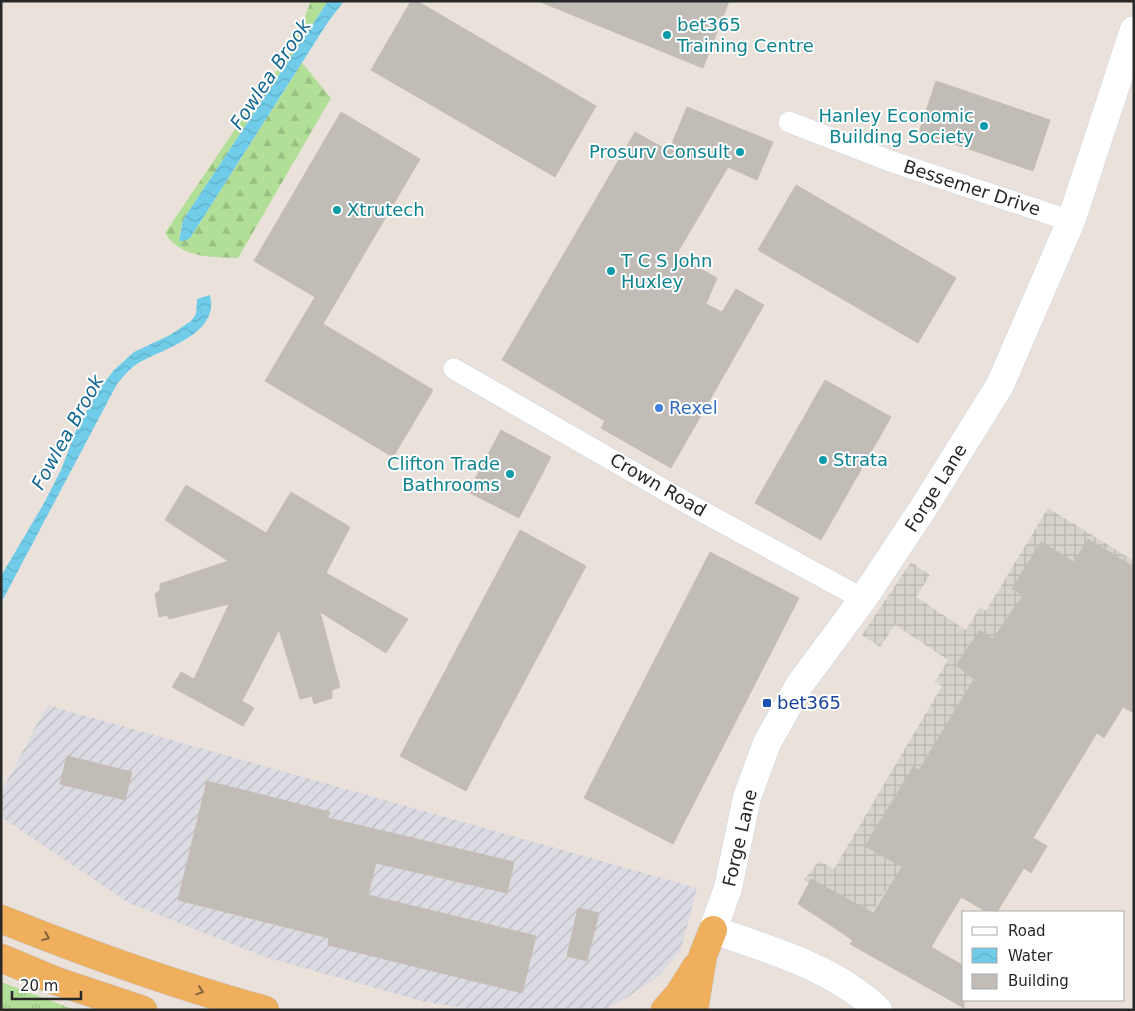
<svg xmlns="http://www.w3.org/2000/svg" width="1135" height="1011" font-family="'DejaVu Sans',sans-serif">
<defs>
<pattern id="industrial-furrows" width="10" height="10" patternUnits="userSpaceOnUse" patternTransform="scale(1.25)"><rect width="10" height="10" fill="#dcdae2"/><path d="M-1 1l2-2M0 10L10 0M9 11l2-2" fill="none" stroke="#bdbbc2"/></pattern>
<pattern id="grass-tufts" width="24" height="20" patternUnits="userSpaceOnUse" patternTransform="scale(1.25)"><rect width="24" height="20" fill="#b2df98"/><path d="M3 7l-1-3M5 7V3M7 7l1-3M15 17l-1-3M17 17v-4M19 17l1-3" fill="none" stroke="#99bf83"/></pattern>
<pattern id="forest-firs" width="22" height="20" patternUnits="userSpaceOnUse" patternTransform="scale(1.25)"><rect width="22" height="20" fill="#b2df98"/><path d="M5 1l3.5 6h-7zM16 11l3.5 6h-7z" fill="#99bf83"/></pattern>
<pattern id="plaza-grid" width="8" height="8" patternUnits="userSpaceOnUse" patternTransform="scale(1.25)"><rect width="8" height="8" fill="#d6d2cc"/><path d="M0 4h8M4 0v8" fill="none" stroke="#b8b4af"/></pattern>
<pattern id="water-waves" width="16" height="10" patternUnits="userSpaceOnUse" patternTransform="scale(1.25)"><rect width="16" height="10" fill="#70cce9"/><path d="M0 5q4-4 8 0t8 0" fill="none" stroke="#61afc8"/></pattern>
</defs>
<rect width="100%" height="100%" fill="#eae2da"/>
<path fill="url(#industrial-furrows)" d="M47 705 697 888 681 949 661 975 623 1000 604 1010H476L425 1002 265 957 129 903 1 817V793Z"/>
<path fill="url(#grass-tufts)" d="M1 982 75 1010H1Z"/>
<path fill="url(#forest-firs)" d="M311 1H328L183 220 179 237 190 238 302 63 331 98 238 258C211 257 180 258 165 233L256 98 289 55Z"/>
<path fill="url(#plaza-grid)" d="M1048 508 1134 561V567L1088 539 1074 562 1013 589 1023 595 993 639 980 630 956 665 974 679 919 770 913 767 865 845 902 867 852 941 842 933 858 906 804 880 819 861 834 869 942 686 935 682 948 660 895 625 880 647 862 635 911 562 930 575 916 597 966 630 980 607 986 611Z"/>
<g fill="url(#water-waves)">
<path d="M328 1H344L328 22 190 238 184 241H179L183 220Z"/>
<path d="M210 295C220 335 163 348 137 364 129 369 123 377 117 384L1 603V576L43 505 61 470 77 428 98 391 114 370 134 352 170 335 191 321 196 314 197 299Z"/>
</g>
<g fill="#c2bcb6" stroke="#c5beb4">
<path d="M411 1H417L596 106 555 177 371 70Z"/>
<path d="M538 1H729L703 68Z"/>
<path d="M936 81 1050 120 1033 171 919 132Z"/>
<path d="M687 107 773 142 757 180 728 167 676 255 717 278 706 304 722 312 736 289 764 305 671 468 601 428 605 421 502 360 635 132 669 151Z"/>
<path d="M341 112 420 159 323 324 433 390 393 457 265 381 315 297 254 261Z"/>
<path d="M796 185 956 278 918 343 758 250Z"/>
<path d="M825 380 891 417 821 540 755 503Z"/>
<path d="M501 430 551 457 519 518 468 492Z"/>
<path d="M186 485 266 533 291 492 350 527 326 573 408 619 386 653 320 612 340 687 332 690V698L314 704 312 696 300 699 279 630 242 701 254 708 243 726 172 687 181 672 194 679 229 604 169 619 167 615 159 617 155 594 160 590V584L228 561 165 520Z"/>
<path d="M520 530 586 566 466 791 400 756Z"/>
<path d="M1088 539 1134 567V713L1123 707 1104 738 1097 733 1033 838 1047 846 1031 873 1024 868 997 912H987L961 897 931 947 964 966V1008L850 944 853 940 798 904 811 879 873 913 902 867 865 846 913 767 919 770 974 679 956 665 980 630 993 639 1023 595 1012 589 1041 542 1074 562Z"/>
<path d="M710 552 799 598 673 844 584 798Z"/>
<path d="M67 756 132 772 125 800 60 784Z"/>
<path d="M207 781 330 812 328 818 514 862 507 893 376 863 368 895 536 936 522 993 328 945 329 938 178 900Z"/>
<path d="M578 908 599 913 587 961 567 956Z"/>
</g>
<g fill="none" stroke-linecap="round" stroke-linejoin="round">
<g stroke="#cfd3e0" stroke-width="22">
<g id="minor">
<path d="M789 122 890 161 1071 221"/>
<path d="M454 369 694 507 863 599"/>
</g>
</g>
<g stroke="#cfd3e0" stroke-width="29">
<path id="tertiary" d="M878 1010C835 968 768 949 713 930L728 888 747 797 767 743 800 684 863 599 926 504 1000 385 1071 221 1134 30"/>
</g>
<g stroke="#c3c3c3" stroke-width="29">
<g id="trunk">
<path d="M1 919C88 954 175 985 265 1010"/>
<path d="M1 958 56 981 143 1010"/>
<path d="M665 1010 679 994 696 967"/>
<path d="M694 1010 703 955 713 930"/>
</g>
</g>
<use href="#minor" stroke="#fff" stroke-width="21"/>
<use href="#tertiary" stroke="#fff" stroke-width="28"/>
<use href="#trunk" stroke="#f0af5c" stroke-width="28"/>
</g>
<defs><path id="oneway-chevron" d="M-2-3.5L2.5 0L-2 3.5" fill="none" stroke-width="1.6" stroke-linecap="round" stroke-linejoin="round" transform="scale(1.25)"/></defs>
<g stroke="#82653f">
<use href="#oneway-chevron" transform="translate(46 937) rotate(22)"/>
<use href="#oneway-chevron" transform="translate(200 991) rotate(18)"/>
</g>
<g fill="#0f9aa8" stroke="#fff" stroke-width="2">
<circle cx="667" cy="35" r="5"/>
<circle cx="984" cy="126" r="5"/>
<circle cx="740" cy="152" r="5"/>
<circle cx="337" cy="210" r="5"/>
<circle cx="611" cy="271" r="5"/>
<circle cx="823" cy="460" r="5"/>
<circle cx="510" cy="474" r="5"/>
</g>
<circle fill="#3f7fe0" stroke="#fff" stroke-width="2" cx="659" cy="408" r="5"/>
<rect fill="#1a4fb4" stroke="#fff" stroke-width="2" x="762" y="698" width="10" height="10" rx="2.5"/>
<g text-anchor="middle" stroke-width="4" stroke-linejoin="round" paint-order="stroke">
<g font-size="18" fill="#0d838f" stroke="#fff" text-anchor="start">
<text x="677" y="31">bet365<tspan x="677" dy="21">Training Centre</tspan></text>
<text x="974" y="122" text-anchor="end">Hanley Economic<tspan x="974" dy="21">Building Society</tspan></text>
<text x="730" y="158" text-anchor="end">Prosurv Consult</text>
<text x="347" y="216">Xtrutech</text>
<text x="621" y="267">T C S John<tspan x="621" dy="21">Huxley</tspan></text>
<text x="833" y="466">Strata</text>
<text x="500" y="470" text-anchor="end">Clifton Trade<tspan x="500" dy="21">Bathrooms</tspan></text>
</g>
<g font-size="18" fill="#282828" stroke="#fff">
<text transform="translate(972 188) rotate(18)" y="6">Bessemer Drive</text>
<text transform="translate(658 485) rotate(30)" y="6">Crown Road</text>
<text transform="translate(936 488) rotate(-58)" y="6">Forge Lane</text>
<text transform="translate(740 838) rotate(-77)" y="6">Forge Lane</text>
</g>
<g font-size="18" fill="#366cbe" stroke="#fff" text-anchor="start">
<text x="669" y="414">Rexel</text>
</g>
<g font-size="18" fill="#164399" stroke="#fff" text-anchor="start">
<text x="777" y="709">bet365</text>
</g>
<g font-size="19" font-style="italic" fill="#136991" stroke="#fff">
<text transform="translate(270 74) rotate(-56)" y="7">Fowlea Brook</text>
<text transform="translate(67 432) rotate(-61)" y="7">Fowlea Brook</text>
</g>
</g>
<rect width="1135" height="1011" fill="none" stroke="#282828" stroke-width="5"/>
<rect x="962" y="911" width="162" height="90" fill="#ffffff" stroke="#a9a9a9"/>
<rect x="972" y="927" width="25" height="8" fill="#ffffff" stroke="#a9a9a9"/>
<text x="1008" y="936" font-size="15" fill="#282828">Road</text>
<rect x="972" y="948" width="25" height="15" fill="url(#water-waves)" stroke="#a9a9a9"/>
<text x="1008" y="961" font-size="15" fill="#282828">Water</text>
<rect x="972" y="974" width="25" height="15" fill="#c2bcb6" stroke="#a9a9a9"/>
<text x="1008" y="986" font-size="15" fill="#282828">Building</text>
<path d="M12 991v8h69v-8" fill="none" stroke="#282828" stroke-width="2.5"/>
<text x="20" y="991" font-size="15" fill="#282828" stroke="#ffffff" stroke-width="4" paint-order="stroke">20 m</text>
</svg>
